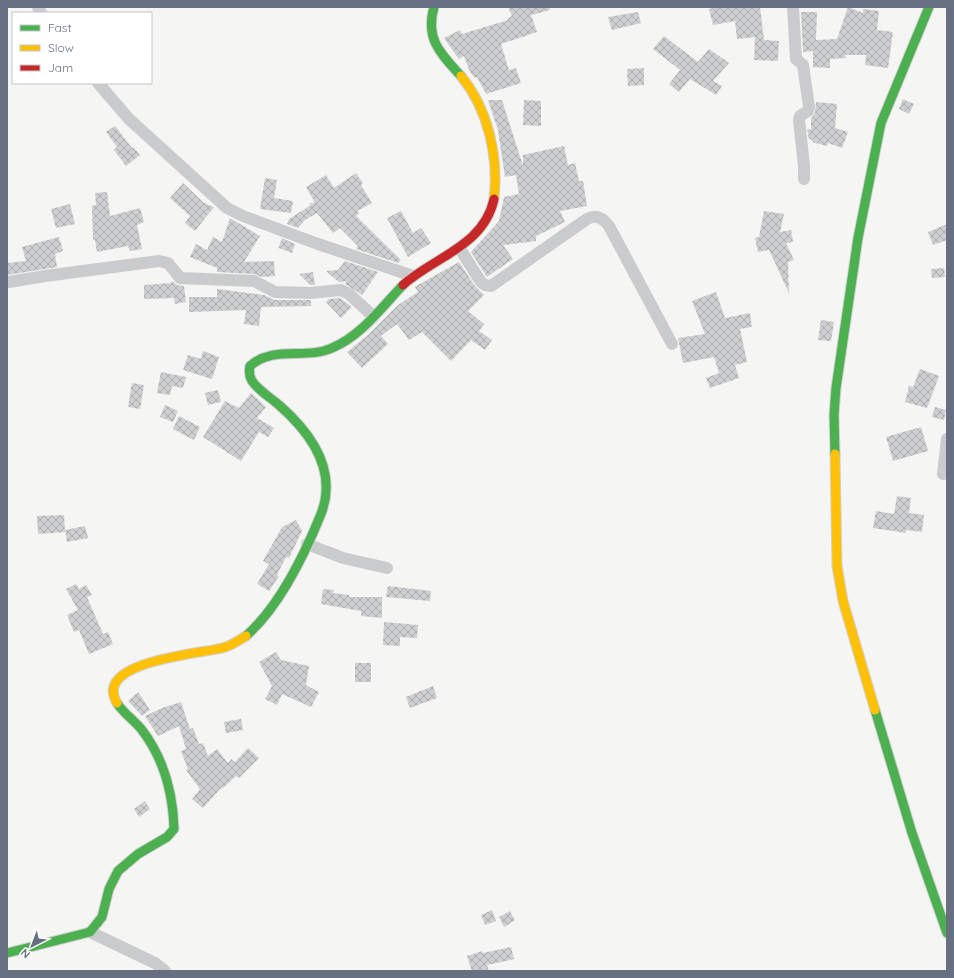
<svg xmlns="http://www.w3.org/2000/svg" width="954" height="978" font-family="Quicksand,sans-serif">
<defs>
<pattern id="building-cross-hatch" width="8" height="8" patternUnits="userSpaceOnUse"><rect width="8" height="8" fill="#cecfd0"/><path d="M0 0l8 8M0 8l8-8" fill="none" stroke="#abacae"/></pattern>
</defs>
<rect width="100%" height="100%" fill="#f5f5f4"/>
<g fill="url(#building-cross-hatch)">
<path d="M508 7H549L550 10 531 15 537 32 501 44 509 70 516 68 521 83 486 94 477 77 475 78 470 72 464 56 459 59 444 38 460 30 462 34 508 20V18L512 16Z"/>
<path d="M719 7H760L764 40 779 41 778 61 754 60 755 37 737 39 735 21 713 25 709 9Z"/>
<path d="M848 7 863 13V9L879 11 877 30 893 32 888 68 865 65 866 55H845L846 58 830 59V68L813 67V51L803 52 801 12H817L816 40 837 39Z"/>
<path d="M638 12 641 23 612 30 608 17Z"/>
<path d="M664 36 698 62 709 49 729 63 713 81 722 86 716 95 690 79 679 92 669 84 680 70 653 49Z"/>
<path d="M644 68V85L628 86 627 69Z"/>
<path d="M903 99 914 104 909 114 899 109Z"/>
<path d="M488 100H502L523 166V155L564 146 568 165 575 163 579 181H583L587 206 560 211 565 222 536 236V241L503 245 513 259 487 277 471 252 499 221 504 197 519 194 516 175 505 177 498 130Z"/>
<path d="M524 100 541 101V126L523 125Z"/>
<path d="M816 102 837 104 835 128 848 132 842 148 828 143 827 146 812 142 813 140 809 139 807 129 811 130V118L815 113Z"/>
<path d="M115 126 132 148H134L140 155 126 166 114 150 117 147 106 132Z"/>
<path d="M356 173 363 183 361 185 372 203 357 211 359 213 356 216 401 260 398 263 356 249 358 246 340 228 333 233 317 213 305 220 298 228 287 224 289 219 311 205 309 203H315L306 187 326 175 334 188Z"/>
<path d="M265 178 277 180 274 198 293 201 291 213 260 209Z"/>
<path d="M183 183 204 203 214 207 195 231 185 223 190 216 170 198Z"/>
<path d="M107 192 110 216 140 208 144 222 137 225 142 249 130 251 128 246 97 252 95 240H93L92 206 96 205 95 193Z"/>
<path d="M70 204 75 224 56 228 51 209Z"/>
<path d="M401 211 413 233 421 228 431 243 408 257 387 218Z"/>
<path d="M764 211 784 214 780 232 791 230 793 242 786 243 794 260 788 262 789 293 769 250 758 252 755 238 759 237Z"/>
<path d="M230 218 260 236 244 262 274 261 275 276 262 277 254 274 217 272V268L190 257 196 244 207 250 213 237 222 242Z"/>
<path d="M947 224V240L933 245 928 232Z"/>
<path d="M59 237 63 251 55 254 57 267 7 275V263L26 261 22 247Z"/>
<path d="M282 238 295 244 292 253 279 248 278 249Z"/>
<path d="M345 261 378 272 362 295 345 284 347 281 339 282 326 271 338 270Z"/>
<path d="M459 262 475 286 484 295 468 311 484 324 479 331 492 340 485 350 471 340 451 361 422 332 409 340 397 324 381 336 388 344 362 368 347 352 368 335 398 305 418 292 415 287 418 285Z"/>
<path d="M944 268 945 277 932 278 931 269Z"/>
<path d="M313 272 315 285H310L299 274Z"/>
<path d="M172 281 177 285 184 286 186 302 175 304 174 298 144 299V285L172 283Z"/>
<path d="M217 289 264 295 275 300H311V306L261 307 259 326 244 324 246 310 189 312V297H217Z"/>
<path d="M716 292 725 318 750 313 752 327 740 329 747 362 735 365 739 378 710 388 706 378 719 373 714 357 683 363 678 338 705 334 692 301Z"/>
<path d="M340 298 352 307 341 318 326 302 329 299Z"/>
<path d="M821 320 834 322 831 341 818 340Z"/>
<path d="M203 351 219 357 212 379 183 370 188 355 201 359Z"/>
<path d="M920 369 939 376 927 408 905 402 909 386 913 387Z"/>
<path d="M161 372 186 377 183 388 172 386 170 395 157 393Z"/>
<path d="M132 383 144 385 140 409 128 407Z"/>
<path d="M218 390 221 402 208 405 205 393Z"/>
<path d="M251 393 266 407 257 418 274 428 268 437 259 432 241 461 203 437 225 401 239 408Z"/>
<path d="M165 405 178 411 173 422 160 417Z"/>
<path d="M935 407 946 410 944 420 932 417Z"/>
<path d="M179 416 200 427 194 440 173 429Z"/>
<path d="M921 427 928 451 893 461 886 437Z"/>
<path d="M897 496 911 498 909 513 924 515 922 532 906 530V533L873 528 876 511 894 514Z"/>
<path d="M64 515 65 532 38 534 37 516Z"/>
<path d="M296 520 302 531 289 558 286 557 277 575 279 576 269 591 257 584 269 564 263 561 282 527Z"/>
<path d="M85 526 88 538 67 542 65 530Z"/>
<path d="M76 584 79 589 86 585 92 595 87 597 103 634 108 632 113 644 89 654 79 630 74 632 67 615 78 610 66 589Z"/>
<path d="M388 586 431 591 430 601 386 597Z"/>
<path d="M323 589 334 590 333 593 349 595V597H382V618L361 616V611L321 604Z"/>
<path d="M384 622 418 625 417 638 400 637V646L383 645Z"/>
<path d="M276 652 281 660 309 666 306 685 319 692 311 707 282 694 277 705 265 699 272 686 259 662Z"/>
<rect x="355" y="663" width="16" height="19"/>
<path d="M433 686 437 698 410 708 406 697Z"/>
<path d="M138 692 150 710 142 716 128 701Z"/>
<path d="M181 702 190 729 193 728 199 744 203 743 208 756 217 749 228 763 231 759 235 762 248 748 259 758 239 778 236 776 223 788 222 787 203 808 192 799 200 789 186 770 188 769 181 751 186 749 179 726 158 736 145 716 162 708Z"/>
<path d="M241 719 243 730 226 733 224 722Z"/>
<path d="M145 801 150 809 139 817 134 809Z"/>
<path d="M492 910 496 921 485 925 481 915Z"/>
<path d="M510 911 515 920 504 927 499 917Z"/>
<path d="M511 947 514 959 487 965 489 971H472L467 956 482 951 483 953Z"/>
</g>
<g fill="none" stroke-linecap="round" stroke-linejoin="round">
<g stroke="#d1d1d2" stroke-width="11">
<g id="fast">
<path d="M434 7C425 39 440 53 461 76"/>
<path d="M835 454 834 415 836 388 858 238 881 123 929 7"/>
<path d="M246 636C280 606 304 556 321 514 338 470 311 433 279 405 271 398 258 390 252 381 249 376 249 371 250 366 273 345 306 360 332 348 361 336 382 307 403 285"/>
<path d="M875 710 912 833 947 933"/>
<path d="M7 953 90 932 102 917 109 889 118 871 138 854 167 837 174 829C173 793 164 759 142 730 134 720 123 713 117 703"/>
</g>
</g>
<g stroke="#d1d1d2" stroke-width="11">
<g id="slow">
<path d="M461 76C488 109 499 157 494 199"/>
<path d="M835 454 837 566 843 601 875 710"/>
<path d="M117 703C92 661 200 654 222 648 231 646 238 641 246 636"/>
</g>
</g>
<g stroke="#d1d1d2" stroke-width="11">
<path id="jam" d="M403 285C434 257 484 246 494 199"/>
</g>
<g stroke="#cacbcd" stroke-width="12">
<path d="M38 7 41 13"/>
<path d="M793 7 796 59 803 65 809 107 808 111 800 116 799 120 804 166V179"/>
<path d="M98 83 129 119 227 208 243 216 318 244 413 276"/>
<path d="M460 249 481 282 485 285 491 286 587 219C596 214 603 218 609 226L672 344"/>
<path d="M9 282 45 276 159 261 168 263 180 278 254 281 275 292 310 293 341 290 349 294 372 315"/>
<path d="M943 474 947 439"/>
<path d="M307 544 343 558 387 568"/>
<path d="M90 932 155 963 165 971"/>
</g>
<use href="#fast" stroke="#4caf50" stroke-width="9"/>
<use href="#slow" stroke="#ffc107" stroke-width="9"/>
<use href="#jam" stroke="#c62828" stroke-width="9"/>
</g>
<rect width="954" height="978" fill="none" stroke="#677082" stroke-width="16"/>
<rect x="12" y="12" width="140" height="72" fill="#ffffff" stroke="#c2c6cd"/>
<rect x="20" y="25" width="20" height="6" fill="#4caf50" stroke="#c2c6cd"/>
<text x="48" y="32" font-size="12" fill="#677082">Fast</text>
<rect x="20" y="45" width="20" height="6" fill="#ffc107" stroke="#c2c6cd"/>
<text x="48" y="52" font-size="12" fill="#677082">Slow</text>
<rect x="20" y="65" width="20" height="6" fill="#c62828" stroke="#c2c6cd"/>
<text x="48" y="72" font-size="12" fill="#677082">Jam</text>
<g transform="translate(32 946) rotate(222)" stroke="#ffffff" stroke-width="3" paint-order="stroke">
<path d="M0-3L7 15L0 10L-7 15Z" fill="#677082"/>
<text y="-6" font-size="11" font-weight="bold" text-anchor="middle" fill="#677082">N</text>
</g>
</svg>
